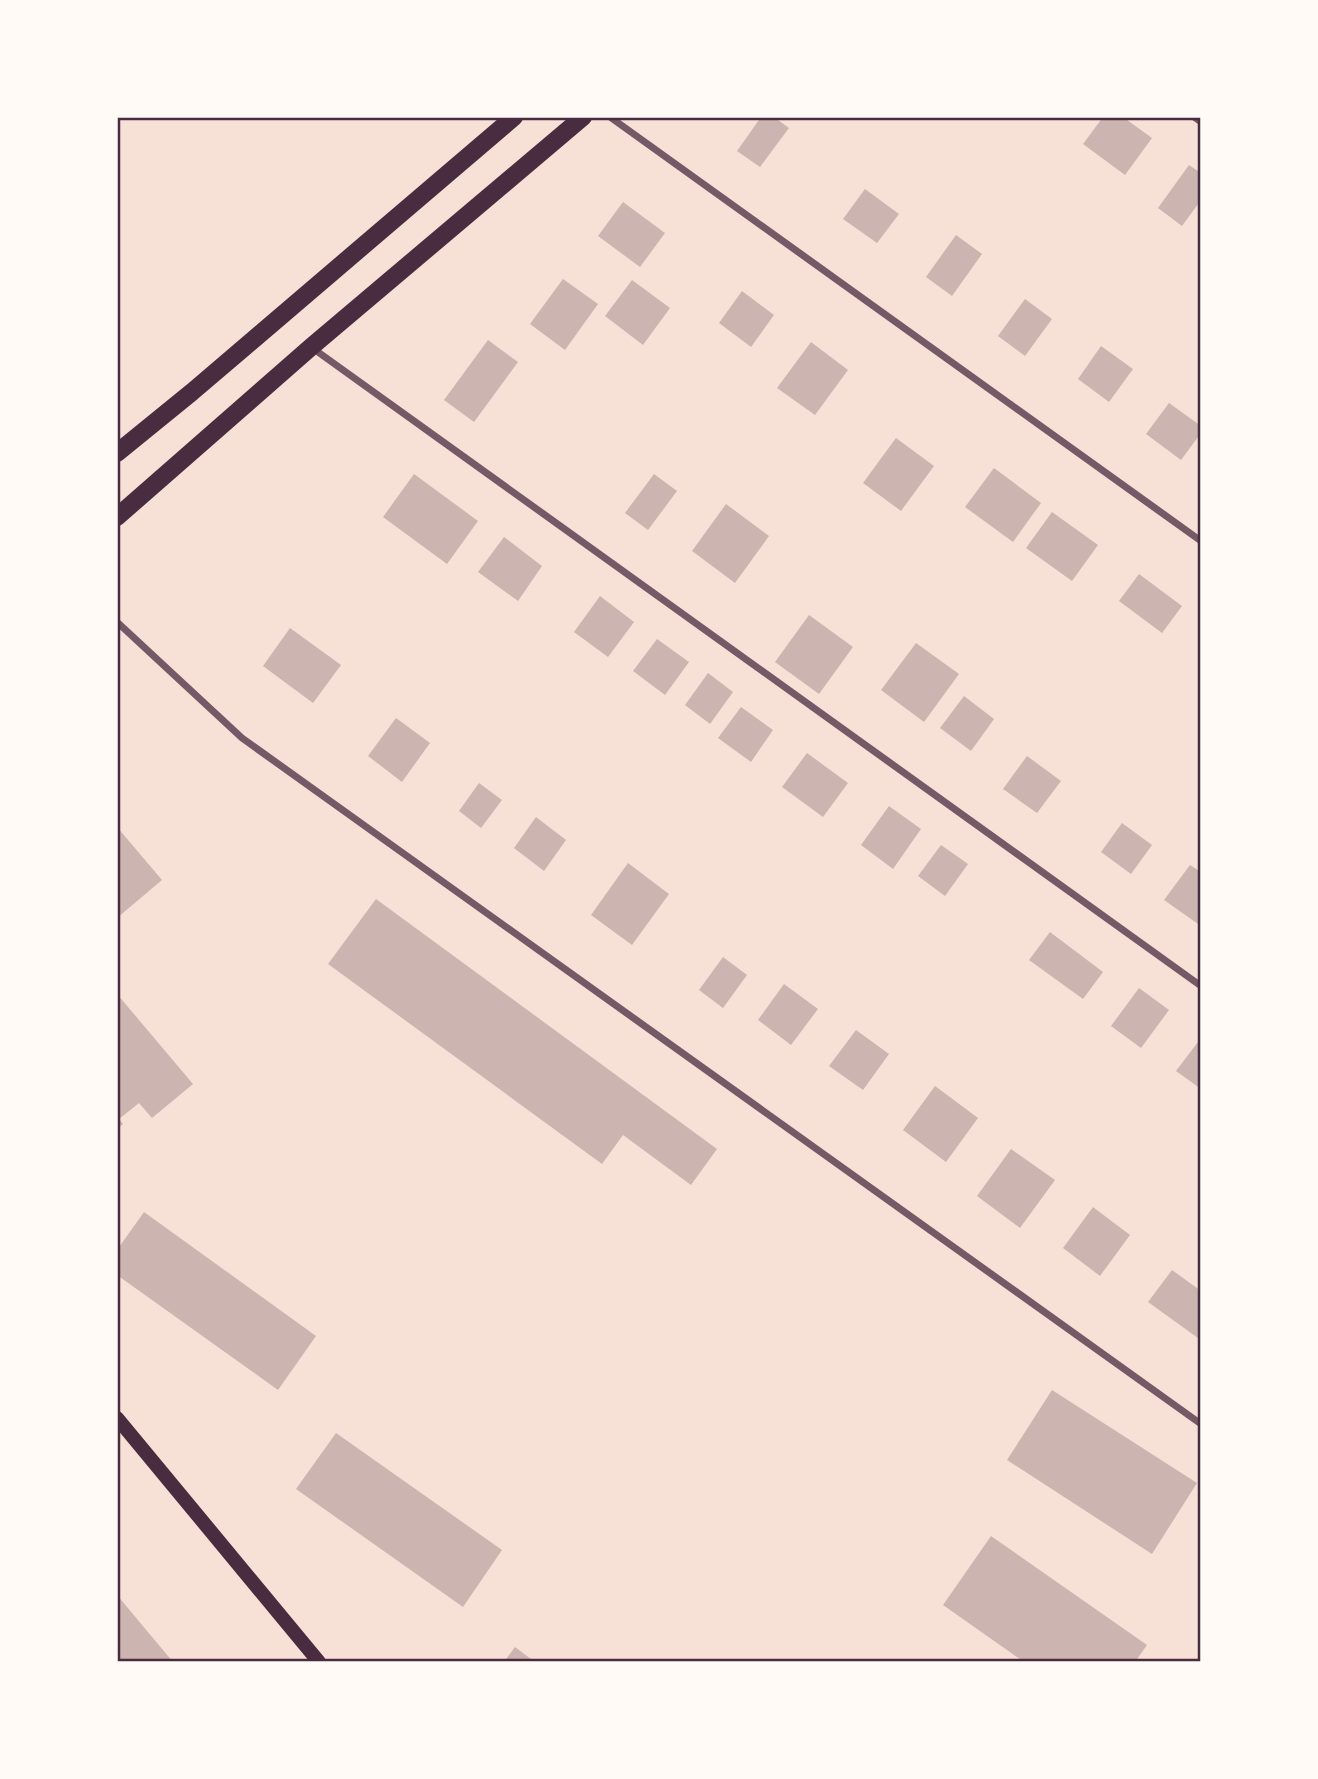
<svg xmlns="http://www.w3.org/2000/svg" width="1318" height="1779" font-family="'Roboto Condensed',sans-serif">
<rect width="100%" height="100%" fill="#f7e1d7"/>
<g fill="#ccb4b1">
<path d="M761 117H774L789 128 760 167 737 151Z"/>
<path d="M1103 117H1123L1152 138 1125 175 1083 144Z"/>
<path d="M1189 165 1201 173V200L1182 226 1158 208Z"/>
<path d="M865 189 899 214 877 243 843 219Z"/>
<path d="M623 202 665 233 640 267 598 236Z"/>
<path d="M956 235 982 254 952 296 926 277Z"/>
<path d="M563 279 598 304 565 350 530 324Z"/>
<path d="M632 280 670 308 643 345 605 316Z"/>
<path d="M742 291 774 315 751 347 719 323Z"/>
<path d="M1025 299 1052 319 1025 356 998 336Z"/>
<path d="M488 340 518 362 474 422 444 400Z"/>
<path d="M811 342 848 370 815 415 777 388Z"/>
<path d="M1101 346 1133 369 1109 402 1078 379Z"/>
<path d="M1169 403 1201 426V433L1181 460 1146 434Z"/>
<path d="M896 438 934 466 901 511 863 483Z"/>
<path d="M994 468 1041 503 1013 542 965 507Z"/>
<path d="M414 474 478 521 447 564 383 517Z"/>
<path d="M654 474 677 491 648 530 625 513Z"/>
<path d="M726 504 769 536 735 583 692 551Z"/>
<path d="M1052 512 1098 545 1072 581 1026 548Z"/>
<path d="M504 537 542 566 518 601 478 572Z"/>
<path d="M1139 574 1182 606 1162 633 1119 601Z"/>
<path d="M600 596 634 622 608 657 574 632Z"/>
<path d="M809 615 853 647 819 694 775 662Z"/>
<path d="M290 628 341 665 313 703 263 666Z"/>
<path d="M657 639 689 662 665 695 633 671Z"/>
<path d="M916 643 959 674 924 722 881 690Z"/>
<path d="M708 673 733 692 710 724 685 705Z"/>
<path d="M964 696 994 719 971 751 940 728Z"/>
<path d="M741 707 773 730 751 762 718 738Z"/>
<path d="M396 718 430 743 402 782 368 756Z"/>
<path d="M807 753 848 783 823 817 782 787Z"/>
<path d="M1027 756 1061 781 1037 813 1003 789Z"/>
<path d="M479 783 502 800 481 828 459 811Z"/>
<path d="M889 806 921 829 893 869 861 845Z"/>
<path d="M536 817 566 840 544 871 514 848Z"/>
<path d="M1122 823 1152 845 1131 874 1101 852Z"/>
<path d="M117 827 162 880 117 918Z"/>
<path d="M941 845 968 864 945 896 918 876Z"/>
<path d="M628 863 669 894 632 945 591 915Z"/>
<path d="M1190 865 1201 872V926L1164 900Z"/>
<path d="M376 899 717 1149 691 1185 623 1135 602 1164 328 964Z"/>
<path d="M1050 932 1103 972 1083 999 1029 960Z"/>
<path d="M723 957 747 975 723 1008 699 990Z"/>
<path d="M784 984 818 1009 791 1045 758 1020Z"/>
<path d="M1139 988 1169 1010 1141 1048 1111 1026Z"/>
<path d="M117 994 193 1084 152 1118 139 1103 119 1119 123 1124 117 1129Z"/>
<path d="M856 1030 889 1054 863 1090 829 1066Z"/>
<path d="M1201 1038V1089L1176 1071Z"/>
<path d="M935 1086 978 1118 946 1162 903 1130Z"/>
<path d="M1011 1149 1055 1180 1020 1228 977 1196Z"/>
<path d="M1093 1207 1130 1235 1100 1276 1063 1248Z"/>
<path d="M144 1212 316 1336 278 1390 117 1275V1250Z"/>
<path d="M1172 1270 1201 1291V1335L1198 1338 1148 1302Z"/>
<path d="M1052 1390 1197 1483 1152 1554 1007 1460Z"/>
<path d="M336 1433 502 1550 463 1607 296 1489Z"/>
<path d="M991 1536 1147 1645 1135 1662H1024L943 1605Z"/>
<path d="M117 1595 173 1662H117Z"/>
<path d="M515 1647 535 1662H504Z"/>
</g>
<g fill="none" stroke-linecap="round" stroke-linejoin="round">
<g stroke="#755966" stroke-width="7">
<path d="M610 117 1201 541"/>
<path d="M1194 117 1201 122"/>
<path d="M311 347 1201 986"/>
<path d="M117 622 242 738 1201 1424"/>
</g>
<path stroke="#4a2c40" stroke-width="14" d="M117 1418 319 1662"/>
<g stroke="#4a2c40" stroke-width="18">
<path d="M117 453 192 392 514 117"/>
<path d="M117 517 311 347 583 117"/>
</g>
</g>
<rect width="1318" height="1779" fill="none" stroke="#fffaf5" stroke-width="238"/>
<rect x="119" y="119" width="1080" height="1541" fill="none" stroke="#4a2c40" stroke-width="2.5"/>
</svg>
